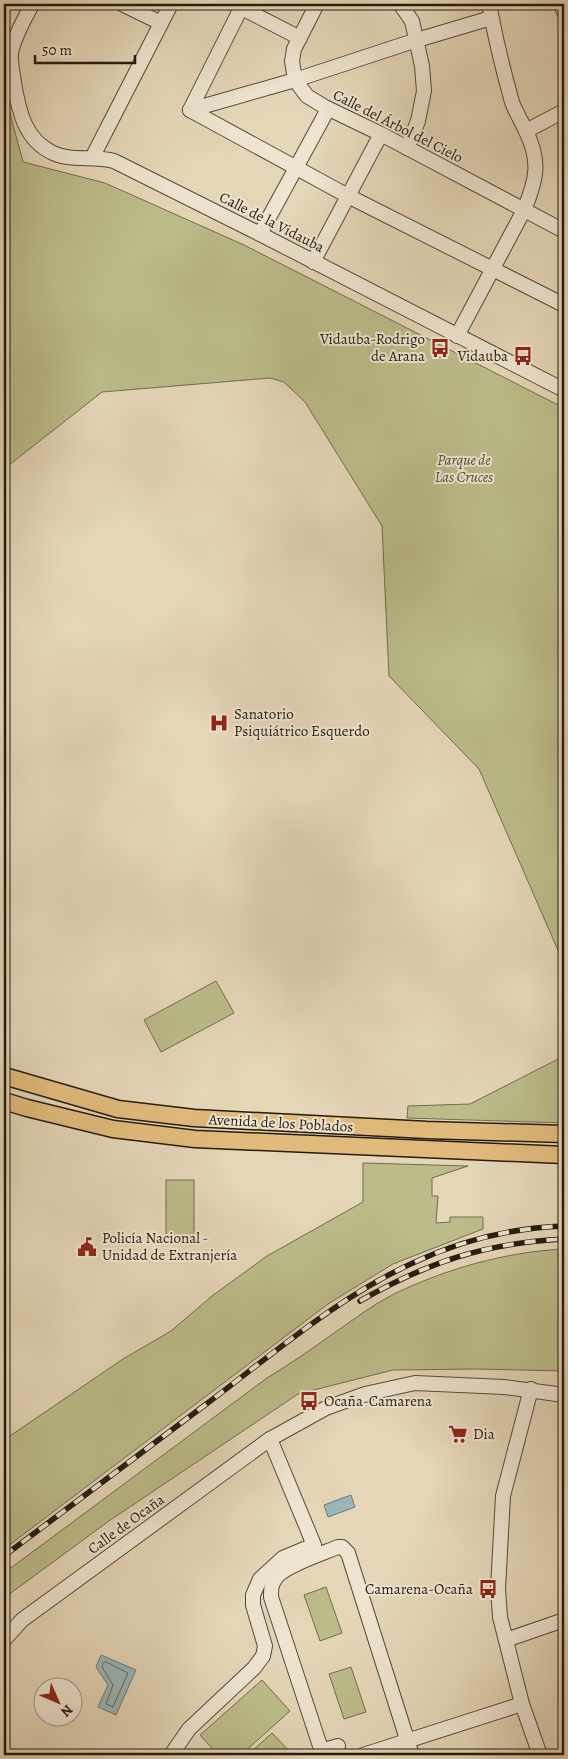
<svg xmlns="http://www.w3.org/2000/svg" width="568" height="1759" font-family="Alegreya,serif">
<rect width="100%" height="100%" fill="#e5d6b8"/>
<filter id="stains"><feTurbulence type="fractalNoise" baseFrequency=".004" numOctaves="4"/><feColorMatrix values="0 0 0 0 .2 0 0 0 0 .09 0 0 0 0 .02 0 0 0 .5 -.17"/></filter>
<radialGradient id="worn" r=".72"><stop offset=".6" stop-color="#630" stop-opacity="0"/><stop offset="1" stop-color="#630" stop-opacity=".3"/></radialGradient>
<g fill="#bcbc8a" stroke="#706c4d">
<path d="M4 91 23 162 105 183 244 245 564 408V964L479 769 389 676 382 526 305 402 284 382 270 378 102 392 4 469Z"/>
<path d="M216 981 234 1013 161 1052 144 1020Z"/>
<path d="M564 1056V1123L407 1118 408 1106 470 1104Z"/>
<path d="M363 1163 468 1166 432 1178V1196H438L436 1223 450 1222V1217H483V1229L393 1264 328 1304 4 1549V1440L123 1359 171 1331 212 1296 267 1256 363 1202Z"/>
<rect x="166" y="1180" width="28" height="60"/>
<path d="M564 1249V1371L477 1369 393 1370 298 1394 109 1521 4 1598V1573L267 1378C290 1364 312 1349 334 1333 353 1320 371 1306 392 1295 445 1269 505 1252 564 1249Z"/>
<path d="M326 1587 342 1633 320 1641 304 1595Z"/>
<path d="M351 1667 366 1712 344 1719 329 1674Z"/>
<path d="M262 1680 290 1711 241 1755H218L200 1735Z"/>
<path d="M272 1733 293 1755H248Z"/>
</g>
<g fill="#9bb6ba" stroke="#6b7876">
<path d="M351 1495 355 1507 328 1517 324 1505Z"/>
<path d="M101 1655 136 1670 116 1715 98 1707 108 1685 96 1667Z"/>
</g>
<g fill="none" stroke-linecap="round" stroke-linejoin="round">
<path stroke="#606865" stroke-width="1" d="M106 1662 128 1673 113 1707 106 1704 113 1685 102 1667 103 1663Z"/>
<g stroke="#544a3a" stroke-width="16">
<g id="minor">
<path d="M32 4C25 19 14 36 11 53 10 63 13 73 14 83 19 112 25 140 53 153 72 162 94 155 114 161L260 234 564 390"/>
<path d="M122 4 161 23"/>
<path d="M234 4 300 38"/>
<path d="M317 4 294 49 292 61 295 80 307 96 325 107 381 134 564 231"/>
<path d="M400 4 412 21 422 66 424 91 418 121 407 148"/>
<path d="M561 4 564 12"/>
<path d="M190 110 348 196 564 305"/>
<path d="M190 110 295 80 417 40 491 18"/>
<path d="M190 110 243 4"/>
<path d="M526 131 564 111"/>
<path d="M92 158 171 4"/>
<path d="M260 234 328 109"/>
<path d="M313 262 381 134"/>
<path d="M457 336 524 210C537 179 541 161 525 129 521 120 515 111 512 102 503 70 495 36 489 4"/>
<path d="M531 1389 503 1496 498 1589 500 1617 522 1704 540 1755"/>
<path d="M4 1640 22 1620 270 1439 326 1408 365 1394 415 1383 504 1387 564 1395"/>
<path d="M506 1640 564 1620"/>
<path d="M338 1746 324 1750 320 1746 271 1597C271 1590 271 1585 275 1579 283 1566 324 1553 338 1547H342L348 1553 412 1755"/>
<path d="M171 1755 189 1729 254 1668 263 1656 265 1646 253 1605V1595L260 1579 283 1558 314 1545 270 1439"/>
<path d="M363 1755 522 1704"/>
</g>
</g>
<g stroke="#241b10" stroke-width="19">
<g id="major">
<path d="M4 1076 118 1109 194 1118 427 1130 564 1134"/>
<path d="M4 1101 27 1108 113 1129 195 1139 564 1155"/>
</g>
</g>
<use href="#minor" stroke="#eee4d1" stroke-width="14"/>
<use href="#major" stroke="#e2bb7c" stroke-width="16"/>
<g stroke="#241b10" stroke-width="5.5">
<g id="rail">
<path d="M360 1301C428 1262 485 1243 564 1239"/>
<path d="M4 1556C72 1505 141 1453 209 1402 274 1353 341 1295 415 1262 462 1240 513 1228 564 1226"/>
</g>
</g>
<use href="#rail" stroke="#eee4d1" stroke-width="4" stroke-dasharray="11" stroke-linecap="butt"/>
</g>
<defs>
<g id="bus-bare" transform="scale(1.5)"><path d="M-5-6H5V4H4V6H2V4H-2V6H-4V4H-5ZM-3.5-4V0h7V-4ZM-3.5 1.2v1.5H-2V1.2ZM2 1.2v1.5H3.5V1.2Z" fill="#8f2418" stroke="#eee4d1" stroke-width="2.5" paint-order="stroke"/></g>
<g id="hospital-bare" transform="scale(1.5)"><path d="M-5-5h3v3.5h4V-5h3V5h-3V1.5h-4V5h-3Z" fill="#8f2418" stroke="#eee4d1" stroke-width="2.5" paint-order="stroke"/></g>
<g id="civic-bare" transform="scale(1.5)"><path d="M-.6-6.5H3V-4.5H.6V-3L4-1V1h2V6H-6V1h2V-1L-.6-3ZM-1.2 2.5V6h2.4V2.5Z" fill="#8f2418" stroke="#eee4d1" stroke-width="2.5" paint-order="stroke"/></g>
<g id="supermarket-bare" transform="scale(1.5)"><path d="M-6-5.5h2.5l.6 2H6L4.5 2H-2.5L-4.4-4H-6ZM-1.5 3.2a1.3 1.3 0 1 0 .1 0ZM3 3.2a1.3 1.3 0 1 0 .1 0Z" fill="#8f2418" stroke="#eee4d1" stroke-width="2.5" paint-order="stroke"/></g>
</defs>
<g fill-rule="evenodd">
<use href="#bus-bare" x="440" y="348"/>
<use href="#bus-bare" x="523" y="356"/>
<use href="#hospital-bare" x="219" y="723"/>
<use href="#civic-bare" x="87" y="1247"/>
<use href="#bus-bare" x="309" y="1401"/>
<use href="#supermarket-bare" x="458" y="1434"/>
<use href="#bus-bare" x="488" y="1589"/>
</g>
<g text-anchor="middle" stroke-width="4" stroke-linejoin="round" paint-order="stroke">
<g font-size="15" fill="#241b10" stroke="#eee4d1">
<text transform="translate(398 126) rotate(27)" y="5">Calle del Árbol del Cielo</text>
<text transform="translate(272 222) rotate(27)" y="5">Calle de la Vidauba</text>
<text transform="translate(281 1123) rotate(3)" y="5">Avenida de los Poblados</text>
<text transform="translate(126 1524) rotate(-36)" y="5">Calle de Ocaña</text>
</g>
<g font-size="15" fill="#241b10" stroke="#eee4d1" text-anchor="start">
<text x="425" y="344" text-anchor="end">Vidauba-Rodrigo<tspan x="425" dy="17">de Arana</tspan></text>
<text x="508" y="361" text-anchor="end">Vidauba</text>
<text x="234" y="719">Sanatorio<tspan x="234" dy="17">Psiquiátrico Esquerdo</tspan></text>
<text x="102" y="1243">Policía Nacional -<tspan x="102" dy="17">Unidad de Extranjería</tspan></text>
<text x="324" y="1406">Ocaña-Camarena</text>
<text x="473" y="1439">Dia</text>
<text x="473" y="1594" text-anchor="end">Camarena-Ocaña</text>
</g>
<g font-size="15" font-style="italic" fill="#524b35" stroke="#eee4d1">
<text x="464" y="465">Parque de<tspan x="464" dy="17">Las Cruces</tspan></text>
</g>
</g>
<rect width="568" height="1759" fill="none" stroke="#e5d6b8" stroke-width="20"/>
<rect x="5" y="5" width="558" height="1749" fill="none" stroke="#241b10" stroke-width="2.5"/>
<rect x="10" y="10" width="548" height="1739" fill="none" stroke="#241b10"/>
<g transform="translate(58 1702) rotate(135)"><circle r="24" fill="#eee4d1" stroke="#9d9484"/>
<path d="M0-4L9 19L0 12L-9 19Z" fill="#8f2418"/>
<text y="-8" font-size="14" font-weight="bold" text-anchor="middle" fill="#241b10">N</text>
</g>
<path d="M35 55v8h100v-8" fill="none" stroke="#241b10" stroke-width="2.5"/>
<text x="42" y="55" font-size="15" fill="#241b10" stroke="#eee4d1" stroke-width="4" paint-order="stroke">50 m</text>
<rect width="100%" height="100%" filter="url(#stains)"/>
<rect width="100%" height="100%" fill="url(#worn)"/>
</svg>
